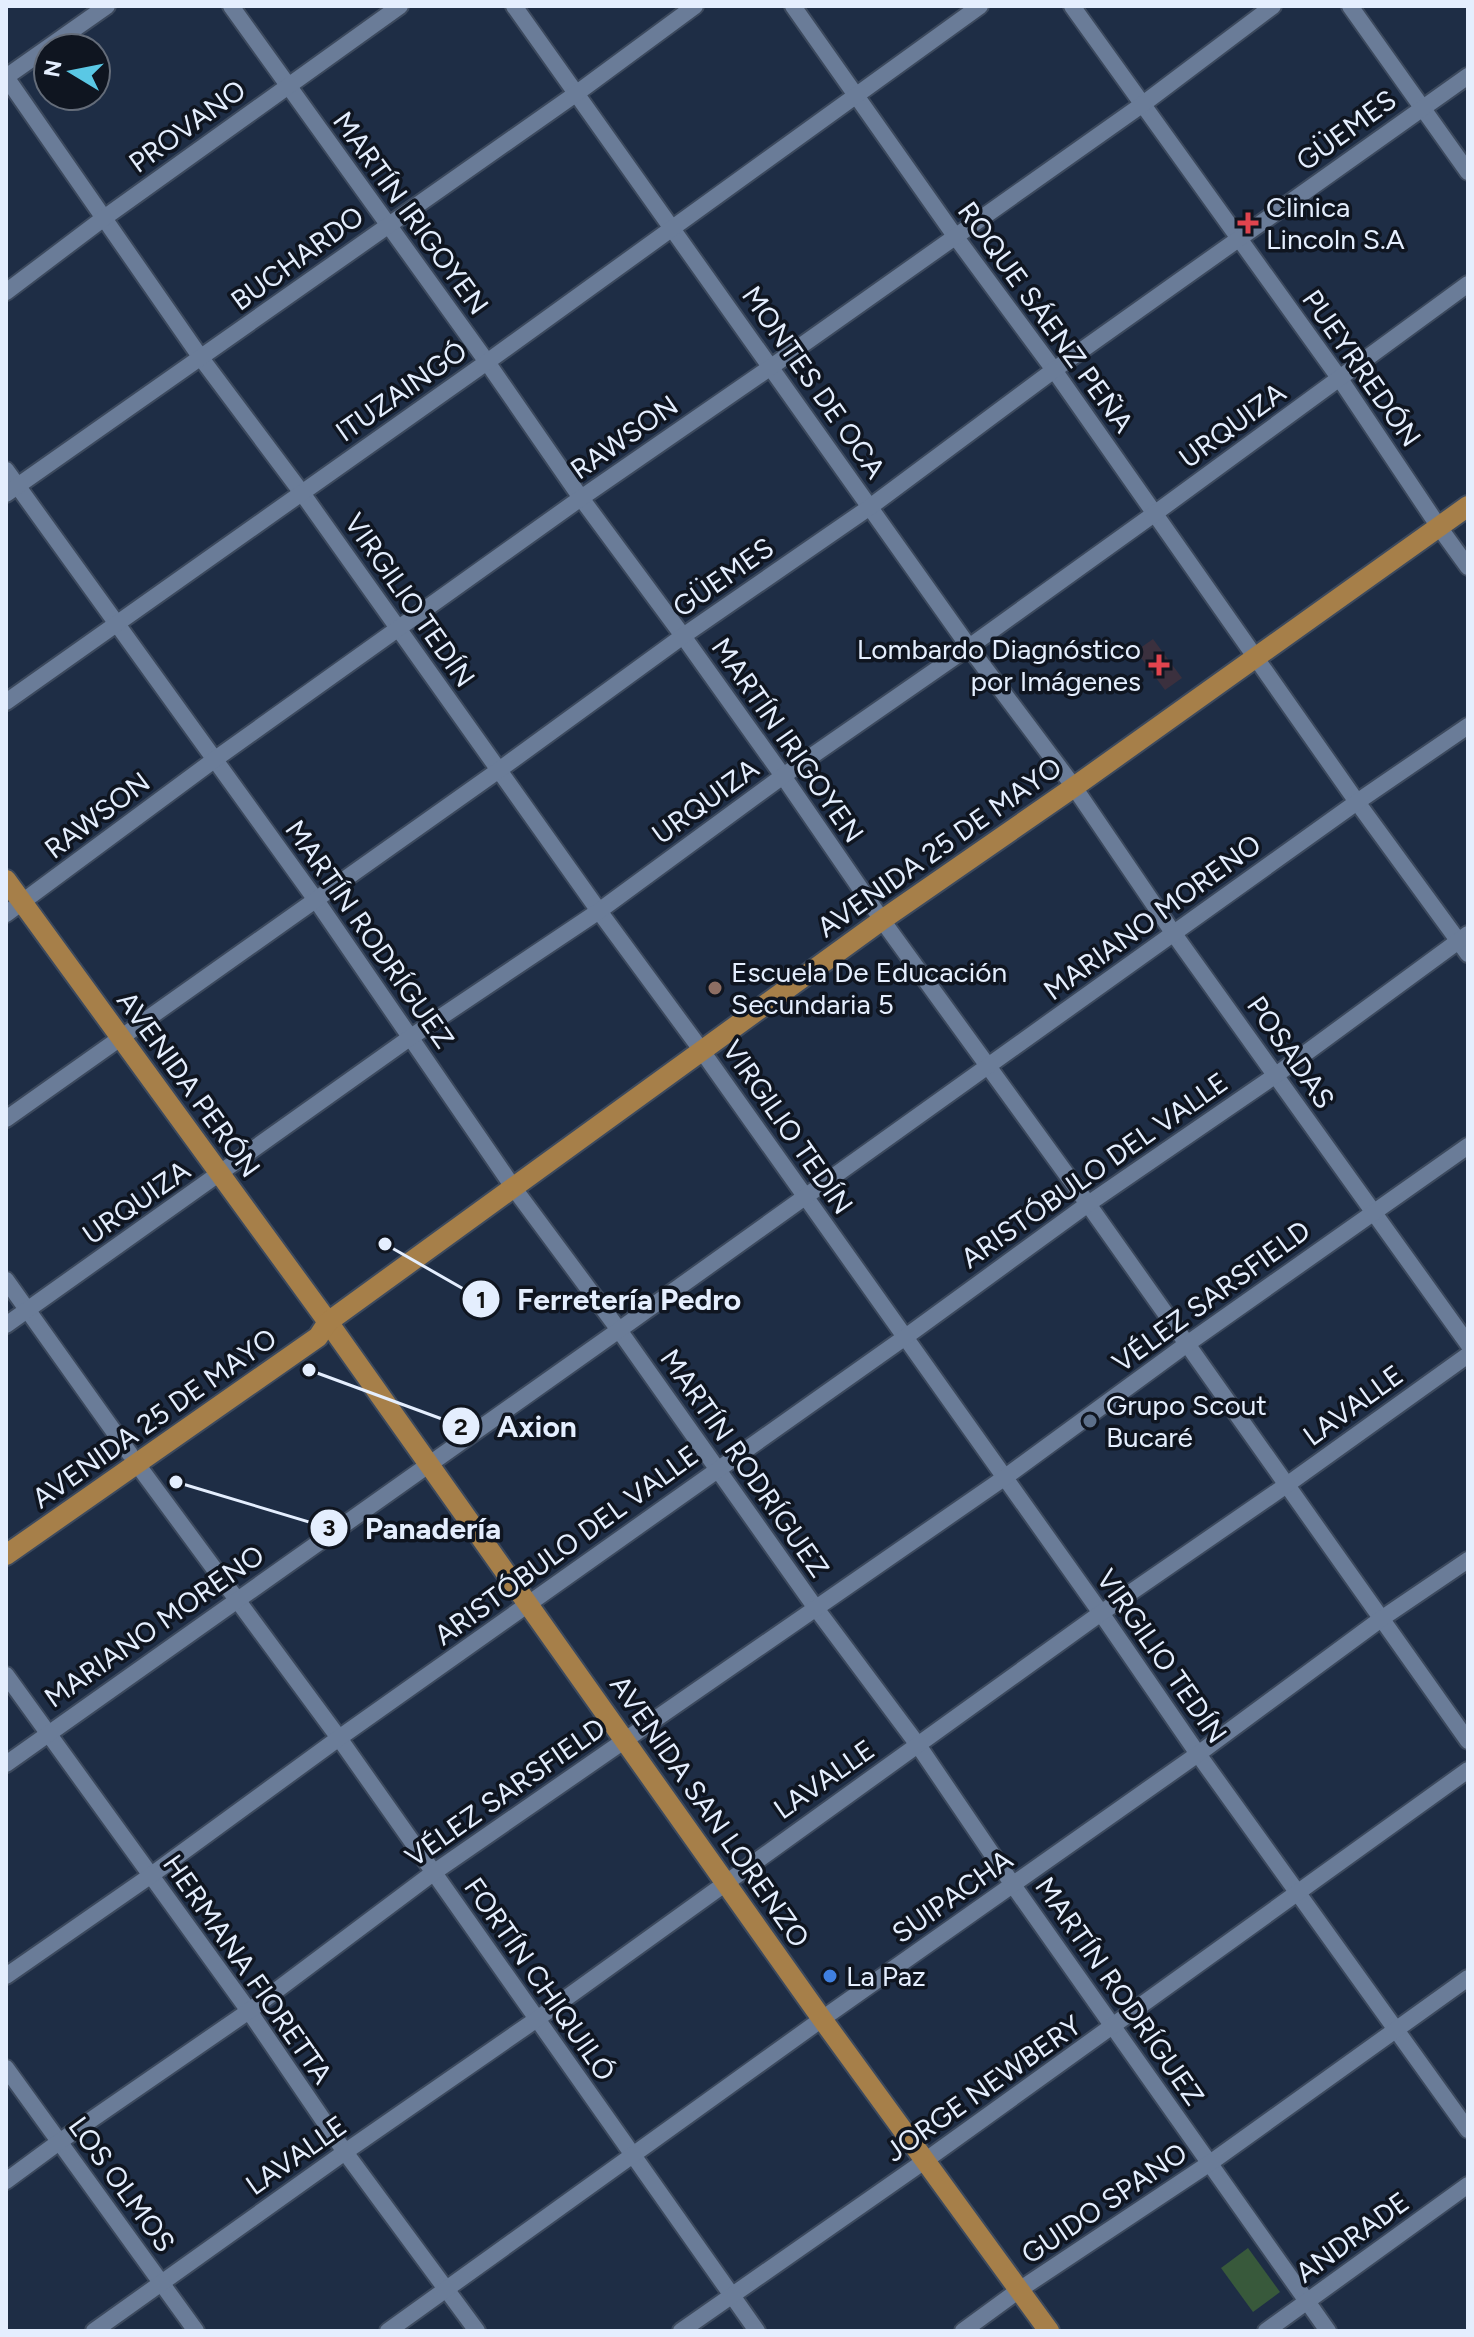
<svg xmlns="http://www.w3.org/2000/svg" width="1474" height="2337" font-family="Figtree,sans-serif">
<rect width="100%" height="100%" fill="#1e2d45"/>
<path fill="#3b303e" d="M1153 639 1182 678 1165 690 1136 651Z"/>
<path fill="#38593b" d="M1248 2248 1280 2292 1253 2312 1221 2268Z"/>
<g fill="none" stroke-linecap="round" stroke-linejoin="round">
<g stroke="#3c495d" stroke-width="20">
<g id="minor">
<path d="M107 6 6 77 201 358 302 493 599 911 702 1051 1101 1613 1198 1754 1468 2130"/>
<path d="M231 6 487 362 581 498 683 636 783 776 882 920 1088 1204 1468 1741"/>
<path d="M514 6 969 647 1074 787 1174 934 1468 1344"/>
<path d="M793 6 955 236 1054 370 1357 802 1468 954"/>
<path d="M1072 6 1340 379 1439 527 1468 567"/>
<path d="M1350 6 1468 172"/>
<path d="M6 292 104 218 400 6"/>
<path d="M6 470 316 900 513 1187 619 1330 815 1607 918 1745 1013 1885 1328 2331"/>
<path d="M6 494 577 93 695 6"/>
<path d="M6 702 487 362 980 6"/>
<path d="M6 914 214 760 581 498 771 367 1143 104 1273 6"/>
<path d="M6 1119 499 770 683 636 870 507 1054 370 1468 76"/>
<path d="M6 1280 130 1454"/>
<path d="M6 1325 411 1037 599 911 783 776 969 647 1154 514 1468 284"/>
<path d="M137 1464 339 1738 757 2331"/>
<path d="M6 1675 249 2011 345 2152 477 2331"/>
<path d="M6 1764 619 1330 1357 802 1468 726"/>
<path d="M6 1976 150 1876 339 1738 904 1338 1088 1204 1276 1075 1468 934"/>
<path d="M6 2068 196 2331"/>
<path d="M6 2181 59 2142 249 2011 433 1873 1004 1478 1187 1344 1468 1146"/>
<path d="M94 2331 345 2152 537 2019 1101 1613 1288 1484 1468 1355"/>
<path d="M388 2331 822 2019 1198 1754 1381 1619 1468 1560"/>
<path d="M681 2331 926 2160 1468 1770"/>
<path d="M963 2331 1019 2290 1210 2163 1468 1978"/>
<path d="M1266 2331 1468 2185"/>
</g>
</g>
<g stroke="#3c495d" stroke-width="24">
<g id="major">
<path d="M6 880 328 1322 822 2019 1049 2331"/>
<path d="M6 1555 318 1337 328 1322 882 920 1074 787 1468 506"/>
</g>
</g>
<use href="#minor" stroke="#6a7c98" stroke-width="16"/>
<use href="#major" stroke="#a67f49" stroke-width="20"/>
</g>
<g fill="#e0444e" stroke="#0f1520" stroke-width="3">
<path d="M1244 211h8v8h8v8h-8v8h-8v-8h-8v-8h8z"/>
<path d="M1155 653h8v8h8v8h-8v8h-8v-8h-8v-8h8z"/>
</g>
<circle fill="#8d6e63" stroke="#0f1520" stroke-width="3" cx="715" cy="988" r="8"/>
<circle fill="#5c6f8a" stroke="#0f1520" stroke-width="3" cx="1090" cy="1421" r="8"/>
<circle fill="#3f7fe0" stroke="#0f1520" stroke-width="3" cx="830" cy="1976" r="8"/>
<g text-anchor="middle" stroke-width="7" stroke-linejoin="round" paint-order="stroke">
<g font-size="28" fill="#e4eefe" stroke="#0f1520">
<text transform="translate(187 126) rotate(-36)" y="10">PROVANO</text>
<text transform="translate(1346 130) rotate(-36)" y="10">GÜEMES</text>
<text transform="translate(411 213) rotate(54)" y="10">MARTÍN IRIGOYEN</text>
<text transform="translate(297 258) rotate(-36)" y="10">BUCHARDO</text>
<text transform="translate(1046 317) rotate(54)" y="10">ROQUE SÁENZ PEÑA</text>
<text transform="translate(1362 368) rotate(55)" y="10">PUEYRREDÓN</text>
<text transform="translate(814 382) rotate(55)" y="10">MONTES DE OCA</text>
<text transform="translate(401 391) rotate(-35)" y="10">ITUZAINGÓ</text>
<text transform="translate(1232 425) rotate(-36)" y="10">URQUIZA</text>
<text transform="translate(624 437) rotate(-35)" y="10">RAWSON</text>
<text transform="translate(723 577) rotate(-35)" y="10">GÜEMES</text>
<text transform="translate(410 600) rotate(55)" y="10">VIRGILIO TEDÍN</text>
<text transform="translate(788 740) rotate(55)" y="10">MARTÍN IRIGOYEN</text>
<text transform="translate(705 801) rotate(-36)" y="10">URQUIZA</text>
<text transform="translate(97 815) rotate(-37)" y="10">RAWSON</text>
<text transform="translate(939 847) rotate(-35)" y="10">AVENIDA 25 DE MAYO</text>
<text transform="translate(1152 917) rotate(-36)" y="10">MARIANO MORENO</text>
<text transform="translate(370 934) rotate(55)" y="10">MARTÍN RODRÍGUEZ</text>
<text transform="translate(1291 1052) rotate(55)" y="10">POSADAS</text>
<text transform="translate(189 1084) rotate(54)" y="10">AVENIDA PERÓN</text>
<text transform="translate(788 1127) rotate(55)" y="10">VIRGILIO TEDÍN</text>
<text transform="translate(1094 1170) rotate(-35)" y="10">ARISTÓBULO DEL VALLE</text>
<text transform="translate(136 1202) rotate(-35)" y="10">URQUIZA</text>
<text transform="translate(1211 1296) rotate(-36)" y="10">VÉLEZ SARSFIELD</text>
<text transform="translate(1353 1405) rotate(-36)" y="10">LAVALLE</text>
<text transform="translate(154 1418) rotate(-35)" y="10">AVENIDA 25 DE MAYO</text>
<text transform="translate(745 1463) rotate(55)" y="10">MARTÍN RODRÍGUEZ</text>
<text transform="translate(566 1545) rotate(-36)" y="10">ARISTÓBULO DEL VALLE</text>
<text transform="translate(154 1626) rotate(-35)" y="10">MARIANO MORENO</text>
<text transform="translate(1162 1656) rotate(55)" y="10">VIRGILIO TEDÍN</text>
<text transform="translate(824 1779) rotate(-35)" y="10">LAVALLE</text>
<text transform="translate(505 1792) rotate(-35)" y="10">VÉLEZ SARSFIELD</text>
<text transform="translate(710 1811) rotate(55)" y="10">AVENIDA SAN LORENZO</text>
<text transform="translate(952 1896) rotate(-35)" y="10">SUIPACHA</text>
<text transform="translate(248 1969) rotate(55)" y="10">HERMANA FIORETTA</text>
<text transform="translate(540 1979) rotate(55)" y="10">FORTÍN CHIQUILÓ</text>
<text transform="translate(1120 1991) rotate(55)" y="10">MARTÍN RODRÍGUEZ</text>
<text transform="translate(983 2088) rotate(-35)" y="10">JORGE NEWBERY</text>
<text transform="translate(296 2155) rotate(-35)" y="10">LAVALLE</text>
<text transform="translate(122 2184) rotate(54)" y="10">LOS OLMOS</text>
<text transform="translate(1104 2203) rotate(-34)" y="10">GUIDO SPANO</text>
<text transform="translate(1352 2237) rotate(-36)" y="10">ANDRADE</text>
</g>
<g font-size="28" fill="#e4eefe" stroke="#0f1520" text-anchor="start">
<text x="1266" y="217">Clinica<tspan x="1266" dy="32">Lincoln S.A</tspan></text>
<text x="1141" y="659" text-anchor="end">Lombardo Diagnóstico<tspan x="1141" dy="32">por Imágenes</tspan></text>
<text x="731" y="982">Escuela De Educación<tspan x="731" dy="32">Secundaria 5</tspan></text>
<text x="1106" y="1415">Grupo Scout<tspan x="1106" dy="32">Bucaré</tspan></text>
<text x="846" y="1986">La Paz</text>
</g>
</g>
<path fill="none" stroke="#e4eefe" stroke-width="3" d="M385 1244L481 1299M309 1370L461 1426M176 1482L329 1528"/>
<g fill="#e4eefe" stroke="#0f1520" stroke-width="3">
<circle cx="385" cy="1244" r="8"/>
<circle cx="309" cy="1370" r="8"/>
<circle cx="176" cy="1482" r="8"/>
<circle cx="481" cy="1299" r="20"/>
<circle cx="461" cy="1426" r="20"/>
<circle cx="329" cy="1528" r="20"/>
</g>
<g font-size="24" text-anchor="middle" font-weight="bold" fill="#111">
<text x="481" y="1308">1</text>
<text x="461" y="1435">2</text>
<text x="329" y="1536">3</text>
</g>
<g font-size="30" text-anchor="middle" font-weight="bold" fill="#e4eefe" stroke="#0f1520" stroke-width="7" stroke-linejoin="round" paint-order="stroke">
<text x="629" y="1310">Ferretería Pedro</text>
<text x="537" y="1437">Axion</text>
<text x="433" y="1539">Panadería</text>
</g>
<rect width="1474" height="2337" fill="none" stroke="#e4eefe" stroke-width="16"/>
<g transform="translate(72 72) rotate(280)"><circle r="38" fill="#0f1520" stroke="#646c79" stroke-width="2"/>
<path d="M0-6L14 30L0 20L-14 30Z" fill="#5ac8e5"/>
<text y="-12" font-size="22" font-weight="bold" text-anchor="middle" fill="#e4eefe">N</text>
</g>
</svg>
